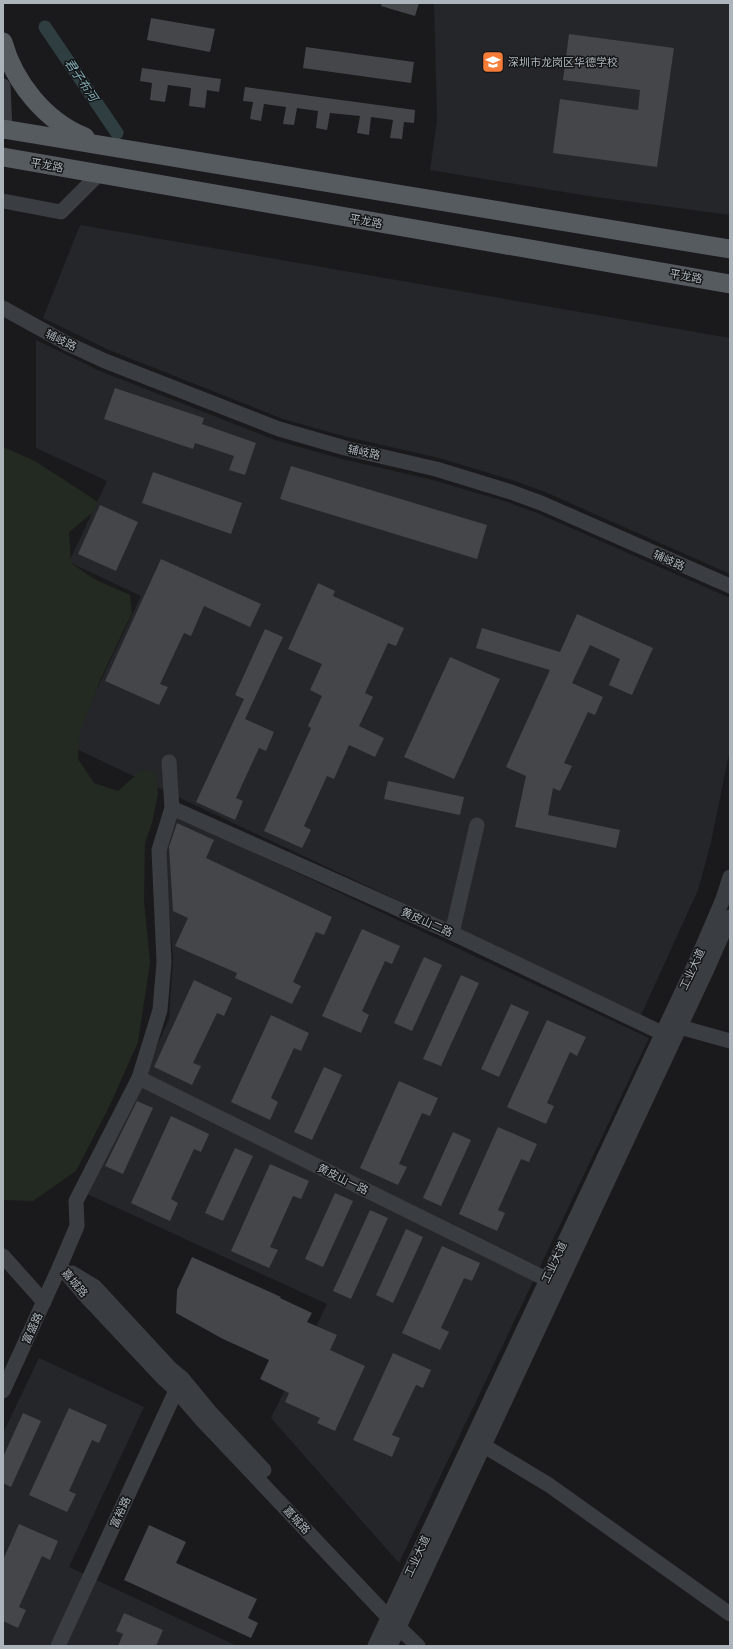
<svg xmlns="http://www.w3.org/2000/svg" width="733" height="1649" font-family="'IBM Plex Sans','Noto Sans SC',sans-serif">
<rect width="100%" height="100%" fill="#1a1a1c"/>
<g fill="#252629">
<path d="M434 3H730V215L582 195 430 170 437 120Z"/>
<path d="M80 225 730 338V574L545 492 515 481 439 458 347 437 283 419 109 350 43 318Z"/>
<path d="M36 340 100 371 275 440 342 459 433 480 507 502 537 513 730 598V749L711 842 698 890 641 1015 70 746 141 596 69 562 107 481 36 448Z"/>
<path d="M174 815 649 1038 399 1563 271 1418 327 1304 87 1194 138 1088 169 1019 173 959 165 855Z"/>
<path d="M39 1358 144 1407 69 1567 237 1646H3V1433Z"/>
</g>
<path fill="#222a21" d="M3 447 35 461 98 502 92 513 69 532 71 563 94 579 130 595 132 613 102 676 79 734 78 759 94 783 118 791 143 769 156 773 158 794 152 823 145 843 144 901 150 963 138 1042 109 1107 76 1171 33 1201 3 1200Z"/>
<g fill="none" stroke-linecap="round" stroke-linejoin="round">
<path stroke="#2f3e41" stroke-width="13" d="M45 27 117 133"/>
</g>
<g fill="#444649">
<path d="M382 3H419L415 16 381 6Z"/>
<path d="M151 18 215 29 210 52 147 40Z"/>
<path d="M569 34 674 48 657 167 553 153 560 99 638 110 640 90 563 80Z"/>
<path d="M306 47 414 62 411 83 303 68Z"/>
<path d="M142 68 221 79 219 92 207 90 205 108 189 106 191 88 168 85 165 102 150 100 152 83 140 81Z"/>
<path d="M245 87 415 110 414 123 404 122 402 139 390 138 393 120 371 117 369 135 357 133 360 116 330 113 327 130 316 128 318 111 297 108 294 125 283 124 286 107 264 104 261 121 250 119 253 102 243 101Z"/>
<path d="M115 388 204 418 202 424 256 443 245 475 229 470 234 456 195 443 193 449 104 419Z"/>
<path d="M291 466 487 525 477 559 280 499Z"/>
<path d="M153 472 242 503 231 534 142 503Z"/>
<path d="M100 505 138 522 116 571 78 554Z"/>
<path d="M161 559 261 604 250 627 204 606 191 636 184 633 160 684 168 687 159 705 105 681Z"/>
<path d="M318 583 335 591 333 596 404 628 396 646 388 643 365 693 373 697 359 726 384 738 375 757 349 745 334 779 327 776 304 826 311 830 302 848 264 831 311 728 308 726 322 696 310 690 322 664 288 649Z"/>
<path d="M577 614 653 648 632 695 609 685 620 659 590 645 572 683 603 697 595 715 588 712 564 763 572 766 560 791 553 788 548 815 620 830 616 848 515 827 526 776 506 767 550 670 476 648 482 628 560 652Z"/>
<path d="M265 629 283 637 245 719 274 732 266 751 259 748 236 798 243 801 235 820 196 802 244 699 235 695Z"/>
<path d="M450 657 500 679 454 779 404 757Z"/>
<path d="M388 781 464 797 460 815 384 799Z"/>
<path d="M177 823 214 840 206 858 332 917 324 935 316 932 293 982 301 986 292 1004 235 978 237 973 175 946 188 918 173 911 169 847Z"/>
<path d="M362 929 400 946 392 964 385 961 362 1011 369 1015 361 1033 322 1016Z"/>
<path d="M424 957 442 965 412 1031 394 1023Z"/>
<path d="M461 975 479 983 441 1066 423 1059Z"/>
<path d="M194 980 232 998 224 1016 217 1013 193 1063 201 1066 192 1085 154 1067Z"/>
<path d="M511 1004 529 1012 499 1077 481 1069Z"/>
<path d="M271 1015 309 1033 301 1051 294 1048 271 1098 278 1102 270 1120 231 1102Z"/>
<path d="M547 1020 586 1037 577 1056 570 1052 547 1103 554 1106 546 1124 507 1107Z"/>
<path d="M324 1067 342 1075 312 1140 294 1132Z"/>
<path d="M399 1081 438 1098 430 1116 422 1113 399 1164 407 1167 398 1185 360 1168Z"/>
<path d="M137 1101 153 1108 123 1174 105 1166Z"/>
<path d="M171 1116 209 1134 201 1152 194 1149 171 1199 178 1203 170 1221 131 1203Z"/>
<path d="M498 1127 537 1144 529 1162 521 1159 498 1210 505 1213 497 1231 459 1214Z"/>
<path d="M453 1132 471 1140 441 1206 423 1198Z"/>
<path d="M235 1148 253 1156 223 1221 205 1213Z"/>
<path d="M270 1164 309 1181 301 1199 293 1196 270 1247 278 1250 269 1268 231 1251Z"/>
<path d="M335 1193 353 1201 323 1267 305 1259Z"/>
<path d="M370 1210 388 1218 351 1299 333 1291Z"/>
<path d="M406 1229 423 1237 393 1303 376 1295Z"/>
<path d="M442 1246 480 1263 472 1281 464 1278 441 1328 449 1332 440 1350 402 1333Z"/>
<path d="M192 1257 281 1297 280 1298 312 1313 307 1322 337 1335 330 1350 365 1366 335 1431 317 1423 320 1418 285 1402 289 1393 260 1379 269 1360 223 1339 176 1313 177 1290Z"/>
<path d="M393 1353 431 1370 423 1388 416 1385 392 1435 400 1438 392 1457 353 1440Z"/>
<path d="M69 1408 107 1425 99 1443 92 1440 69 1491 76 1494 67 1512 29 1495Z"/>
<path d="M23 1413 41 1421 11 1487 3 1483V1457Z"/>
<path d="M19 1524 58 1541 50 1560 42 1556 19 1607 26 1610 18 1628 3 1621V1560Z"/>
<path d="M149 1525 186 1542 176 1563 257 1599 248 1618 258 1623 251 1638 124 1580Z"/>
<path d="M124 1613 163 1630 156 1646H118L123 1634 116 1631Z"/>
</g>
<g fill="none" stroke-linecap="round" stroke-linejoin="round">
<g stroke="#3a3d41" stroke-width="15">
<path d="M3 86 5 129 3 132"/>
<path d="M3 201 61 212 99 174"/>
<path d="M3 308 68 344 105 361 279 429 345 448 436 469 511 492 541 503 730 586"/>
<path d="M172 808 452 933 662 1033 680 1027 730 1041"/>
<path d="M452 933 477 825"/>
<path d="M139 1078 546 1279"/>
<path d="M3 1256 44 1302"/>
<path d="M60 1266 83 1293 164 1379 176 1390 202 1420 388 1617 418 1646"/>
<path d="M72 1273 95 1287 171 1369 182 1378 210 1412 264 1470"/>
<path d="M3 1391 60 1266 77 1226 76 1201 139 1078 160 1010 164 962 159 850 172 808 169 762"/>
<path d="M476 1441 549 1485 730 1614"/>
<path d="M58 1646 180 1382"/>
<path d="M375 1646 696 962 723 899 730 877"/>
<path d="M390 1646 708 967 730 917"/>
</g>
<g stroke="#565b60" stroke-width="19">
<path d="M3 42C14 82 45 121 85 137"/>
<path d="M3 129 730 249"/>
<path d="M3 157 730 284"/>
</g>
</g>
<defs>
<g id="school-square" transform="scale(1.15)"><rect x="-9" y="-9" width="18" height="18" rx="4" fill="#f67d38" stroke="#141517"/><path d="M0-5L7-2L0 1L-7-2ZM-4 1L0 2.5L4 1V4Q0 6-4 4Z" fill="#fff"/></g>
</defs>
<g fill-rule="evenodd">
<use href="#school-square" x="493" y="62"/>
</g>
<g text-anchor="middle" stroke-width="3" stroke-linejoin="round" paint-order="stroke">
<g font-size="11" fill="#acb5bc" stroke="#141517" text-anchor="start">
<text x="508" y="66">深圳市龙岗区华德学校</text>
</g>
<g font-size="11" fill="#acb5bc" stroke="#141517">
<text transform="translate(47 165) rotate(10)" y="4">平龙路</text>
<text transform="translate(366 221) rotate(10)" y="4">平龙路</text>
<text transform="translate(686 276) rotate(10)" y="4">平龙路</text>
<text transform="translate(61 340) rotate(26)" y="4">辅岐路</text>
<text transform="translate(364 452) rotate(12)" y="4">辅岐路</text>
<text transform="translate(669 560) rotate(24)" y="4">辅岐路</text>
<text transform="translate(427 922) rotate(24)" y="4">黄皮山二路</text>
<text transform="translate(692 969) rotate(-65)" y="4">工业大道</text>
<text transform="translate(343 1179) rotate(26)" y="4">黄皮山一路</text>
<text transform="translate(554 1262) rotate(-65)" y="4">工业大道</text>
<text transform="translate(75 1283) rotate(50)" y="4">嘉城路</text>
<text transform="translate(32 1328) rotate(-65)" y="4">富盛路</text>
<text transform="translate(120 1512) rotate(-65)" y="4">富裕路</text>
<text transform="translate(297 1520) rotate(47)" y="4">嘉城路</text>
<text transform="translate(417 1556) rotate(-65)" y="4">工业大道</text>
</g>
<g font-size="12" font-style="italic" fill="#83aeb7" stroke="#141517">
<text transform="translate(81 80) rotate(56)" y="4">君子布河</text>
</g>
</g>
<rect width="733" height="1649" fill="none" stroke="#acb5bc" stroke-width="8"/>
</svg>
